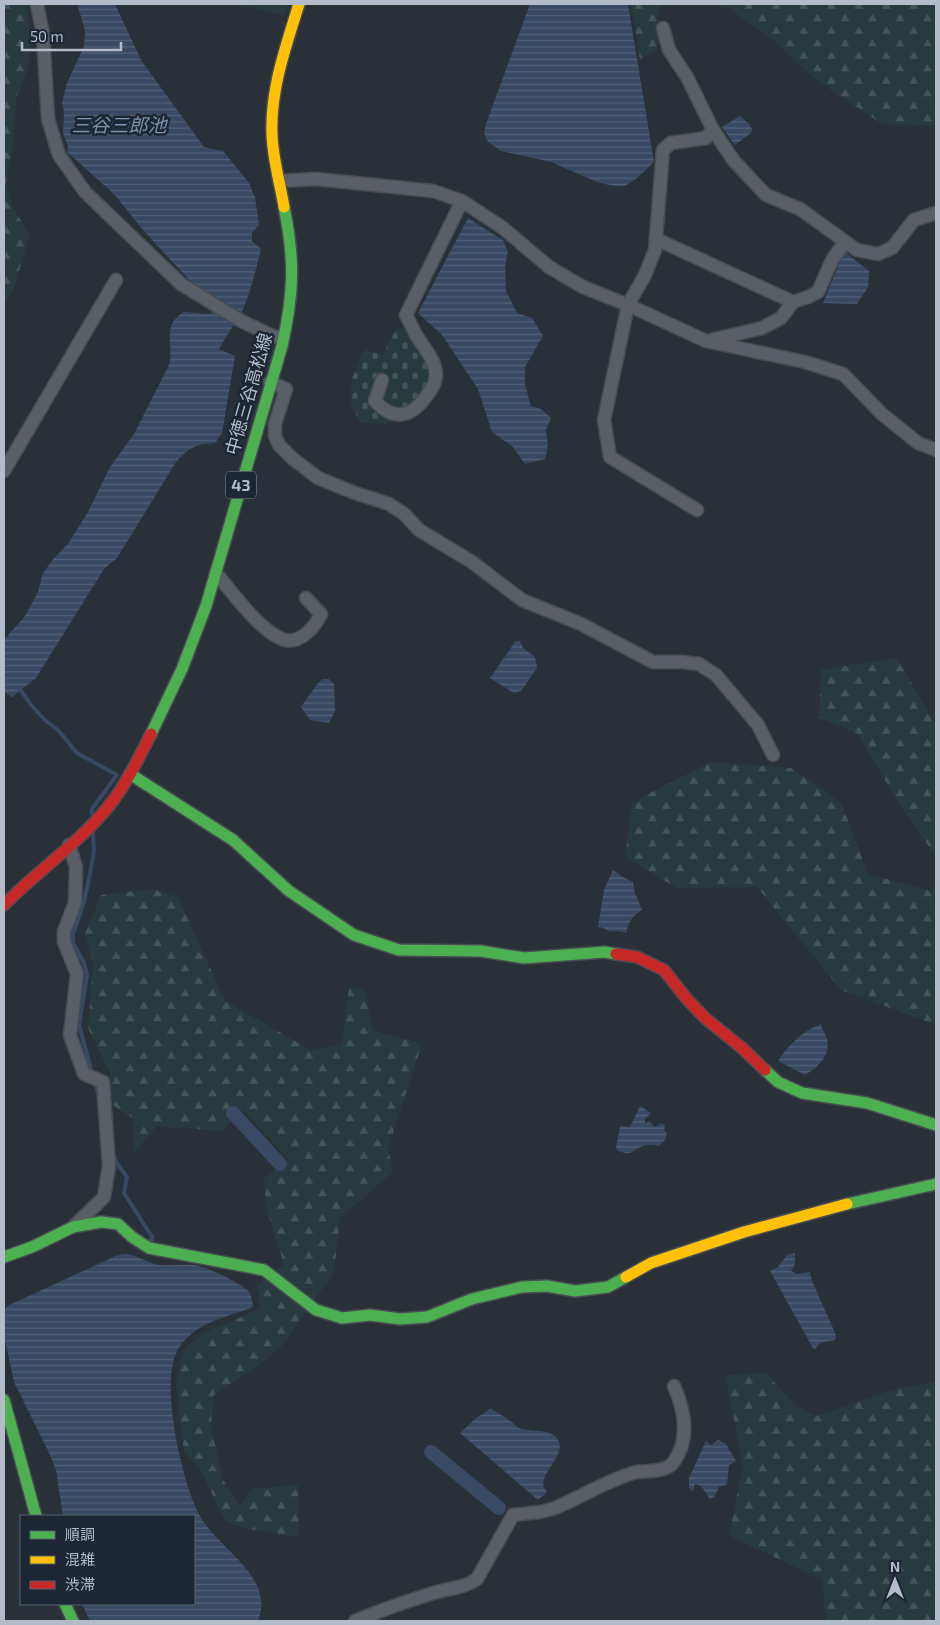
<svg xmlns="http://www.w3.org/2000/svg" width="940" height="1625" font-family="'Exo 2','Noto Sans JP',sans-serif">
<defs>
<pattern id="forest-firs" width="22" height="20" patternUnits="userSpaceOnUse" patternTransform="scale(1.25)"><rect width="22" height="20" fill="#273a3e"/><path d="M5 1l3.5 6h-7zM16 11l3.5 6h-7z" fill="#445559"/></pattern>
<pattern id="cemetery-stones" width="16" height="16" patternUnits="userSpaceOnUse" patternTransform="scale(1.25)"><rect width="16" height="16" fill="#273a3e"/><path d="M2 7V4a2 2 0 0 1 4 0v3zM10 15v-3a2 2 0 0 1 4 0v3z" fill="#445559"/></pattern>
<pattern id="water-rules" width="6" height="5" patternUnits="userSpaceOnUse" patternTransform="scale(1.25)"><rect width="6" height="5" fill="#384963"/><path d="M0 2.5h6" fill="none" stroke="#526178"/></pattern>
</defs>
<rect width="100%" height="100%" fill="#2a3038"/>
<g fill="url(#forest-firs)">
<path d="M4 4H27L31 42 28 69 16 98 13 145 6 183 12 206 30 235 14 288 4 304Z"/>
<path d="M631 4H659L657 51 640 59Z"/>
<path d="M725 4H936V126L882 124 819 82 774 41 726 6Z"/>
<path d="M897 658 936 726V857L896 799 858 734 819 718 821 670Z"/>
<path d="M711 762 791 768 841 802 868 874 932 891 936 876V1025L841 990 757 887 677 888 625 857 632 802Z"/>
<path d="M152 889 178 897 225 1001 311 1050 342 1044 349 986 365 990 372 1030 422 1044 388 1148 393 1172 340 1218 334 1272 280 1348 252 1370 214 1395 211 1425 222 1478 240 1505 252 1489 298 1485 299 1537 247 1529 225 1521 200 1469 184 1452 176 1385 183 1350 205 1332 260 1309 257 1285 284 1264 266 1207 264 1179 288 1159 242 1109 222 1131 157 1126 134 1152V1119L111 1104 110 1073 88 1028 93 963 85 934 101 895Z"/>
<path d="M766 1373 796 1406 816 1416 899 1388 936 1382V1621H826L822 1579 729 1536 743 1466 725 1375Z"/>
</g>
<path fill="url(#cemetery-stones)" d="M397 326 412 333 435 376C413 407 403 430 360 422L351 404V381L364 349 383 355Z"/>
<path fill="#273a3e" d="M240 4H288L284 16Z"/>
<g fill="url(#water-rules)">
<path d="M77 4H115L141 60 204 147 223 151 249 183 255 197 259 225 252 233V241L261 249C258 263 247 304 240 316 232 327 226 337 219 349L235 356 222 433 215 443C195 444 189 448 176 462L117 558 104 569 36 678 12 697 4 692V640L25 616 38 592 43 573 55 557 68 544 88 512 110 467 134 434 169 365C173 351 167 337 172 324 173 320 180 315 183 312 193 312 210 316 218 311L143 230 114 194 67 152 68 146 63 133 64 112 62 103 67 83 84 46 85 30Z"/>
<path d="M530 4H628L654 162 636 179 625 186H614L597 182 551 162 501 151 488 142 484 133 486 124Z"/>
<path d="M740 116 749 124 752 129 751 133 735 145 722 127Z"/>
<path d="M468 218 503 240 508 252 505 267 506 291 517 313 532 318 543 336 525 367V385L531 406 541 409 551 418 546 430 548 445 545 459 525 464 512 446 492 432 478 389 442 335 418 313Z"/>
<path d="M845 252 869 271 868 287 857 304 823 303 842 256Z"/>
<path d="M520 641 523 648 535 657 537 668 521 691 514 693 490 678 515 642Z"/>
<path d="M323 679H329L334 684 335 711 329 723 310 720 301 707 318 683Z"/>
<path d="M613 870 621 876 633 882 635 893 642 910C632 916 629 921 626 933 620 930 614 932 610 931 605 930 604 927 598 927L604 890Z"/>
<path d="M821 1024C822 1029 825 1034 827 1039 831 1056 818 1067 805 1075L778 1061C789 1044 803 1031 821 1024Z"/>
<path d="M640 1106 651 1113 645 1119V1123L650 1122 655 1127 661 1123 665 1125 664 1131 667 1133 665 1140 659 1146C654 1145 648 1144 643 1146 631 1151 632 1157 617 1150L616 1148 620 1126 630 1127Z"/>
<path d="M795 1253V1264L791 1271 797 1274 810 1272 812 1281 836 1335 835 1340 820 1343 814 1350 770 1271 778 1267 787 1255Z"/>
<path d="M126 1254C138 1255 147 1263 159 1265 170 1266 182 1264 194 1265 205 1266 242 1283 249 1292 252 1296 252 1302 253 1307 231 1316 205 1320 188 1337 180 1344 175 1353 173 1363 164 1399 183 1490 203 1521 223 1551 275 1579 258 1621H90L82 1604H194V1516H63L56 1470 50 1455 14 1382 4 1335V1313L7 1306 118 1255Z"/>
<path d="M490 1409C497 1412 504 1416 510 1421 514 1423 516 1427 519 1428 532 1433 553 1427 559 1442 565 1459 533 1477 547 1492L538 1500 460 1433 475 1419Z"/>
<path d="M718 1440 726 1444 736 1461 729 1465 727 1484 719 1487 714 1497 710 1499 701 1486 695 1484 693 1491 689 1488V1478L706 1441 711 1445Z"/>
</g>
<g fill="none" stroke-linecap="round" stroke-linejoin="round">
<g stroke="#384963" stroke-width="4">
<path d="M19 688 32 706 45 720 59 731 77 753 117 775 92 809V814"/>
<path d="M92 1073 79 1025 87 975 84 963 73 943V934L84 902 90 874 94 851 93 833"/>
<path d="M95 1082 99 1097"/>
<path d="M114 1156 116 1162 127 1177 124 1193 152 1237 151 1243"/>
</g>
<g stroke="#384963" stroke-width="14">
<path d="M233 1113 280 1164"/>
<path d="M431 1452 499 1508"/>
</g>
<g stroke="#484c53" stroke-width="15">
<g id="street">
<path d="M37 4 43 34 48 119 59 155 85 192 181 284 243 322 273 336 283 338"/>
<path d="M663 28 669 50 687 77 713 130 734 161 766 195 800 209 857 250 878 254 892 248 914 220 936 213"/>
<path d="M279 181 316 179 433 191 462 201 503 228 549 267 583 287 628 305 706 341 805 362 843 374 882 414 918 443 936 450"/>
<path d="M656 239 793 302 808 297 818 292 832 260 845 242"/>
<path d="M711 340 762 328 781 318 793 302"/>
<path d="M382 380 375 401C393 421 410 418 425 398 431 390 436 384 436 374 435 358 422 346 415 333 412 327 409 321 406 315L462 201"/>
<path d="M270 382 286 389 275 424V436L279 445 292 458 318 478 355 493 389 504 404 514 419 530 472 562 522 600 581 624 653 662H682L699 664 716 675 758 725 773 755"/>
<path d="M4 471 116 280"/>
<path d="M697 510 610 457 604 420 628 305 645 275 655 250 663 150 671 143 706 138 713 130"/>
<path d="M216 573C232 592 259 630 282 639 299 646 315 627 321 614L306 598"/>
<path d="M69 845 76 867 75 903 64 931V942L77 974 70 1035 84 1074 103 1082 109 1166 104 1197 73 1227"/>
<path d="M355 1621C382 1610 409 1600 437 1592 451 1588 465 1588 477 1579L513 1515C527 1513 542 1513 555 1508 581 1497 606 1481 633 1473 644 1470 665 1473 673 1463 690 1440 685 1411 674 1386"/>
</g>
</g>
<g stroke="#484c53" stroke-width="14">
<g id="fast">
<path d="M151 734 182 669 206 606 282 346C294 293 295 260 284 207"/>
<path d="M130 774 233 840 289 891 354 935 399 950 481 951 524 958 605 952 616 954"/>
<path d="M765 1070 778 1082 802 1093 867 1103 936 1125"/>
<path d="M847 1204 936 1184"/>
<path d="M4 1257 32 1247 73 1227 101 1222 118 1224 132 1237 149 1248 264 1270 316 1310 342 1318 370 1315 400 1319 427 1317 472 1299 522 1287 547 1286 575 1291 608 1287 626 1277"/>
<path d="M4 1400 36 1516"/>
<path d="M65 1604 73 1621"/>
</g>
</g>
<g stroke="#484c53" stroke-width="14">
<g id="slow">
<path d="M284 207C280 183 273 160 272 135 270 90 286 46 299 4"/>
<path d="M626 1277 651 1263 744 1232 847 1204"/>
</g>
</g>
<g stroke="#484c53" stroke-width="14">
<g id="jam">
<path d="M4 905C37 871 78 844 108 807 126 785 138 759 151 734"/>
<path d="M616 954 637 957 664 970 686 998 705 1018 742 1048 765 1070"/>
</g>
</g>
<use href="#street" stroke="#5a5e66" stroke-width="12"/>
<use href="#fast" stroke="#4caf50" stroke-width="11"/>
<use href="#slow" stroke="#ffc107" stroke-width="11"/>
<use href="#jam" stroke="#c62828" stroke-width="11"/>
</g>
<g text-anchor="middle" stroke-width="5" stroke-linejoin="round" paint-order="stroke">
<rect fill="#1d2633" stroke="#878f9c" stroke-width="1" x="226" y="471.5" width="30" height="27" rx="4"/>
<g font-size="16" font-weight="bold" fill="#b4bcc9">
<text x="241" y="491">43</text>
</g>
<g font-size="18" fill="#b4bcc9" stroke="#1d2633">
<text transform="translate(249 394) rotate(-74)" y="6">中徳三谷高松線</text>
</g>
<g font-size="19" font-style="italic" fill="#7c92b1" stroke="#1d2633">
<text x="119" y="132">三谷三郎池</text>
</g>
</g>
<rect width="940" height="1625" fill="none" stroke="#b4bcc9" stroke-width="10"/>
<rect x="20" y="1515" width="175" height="90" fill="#1d2633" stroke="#59626f"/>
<rect x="30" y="1531" width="25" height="8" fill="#4caf50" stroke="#59626f"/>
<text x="65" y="1540" font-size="15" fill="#b4bcc9">順調</text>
<rect x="30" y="1556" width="25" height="8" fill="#ffc107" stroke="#59626f"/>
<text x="65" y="1565" font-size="15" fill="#b4bcc9">混雑</text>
<rect x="30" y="1581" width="25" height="8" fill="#c62828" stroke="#59626f"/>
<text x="65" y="1590" font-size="15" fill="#b4bcc9">渋滞</text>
<g transform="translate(895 1580)" stroke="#1d2633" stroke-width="4" paint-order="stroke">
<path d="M0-4L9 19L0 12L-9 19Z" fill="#b4bcc9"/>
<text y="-8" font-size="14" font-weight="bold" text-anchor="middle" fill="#b4bcc9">N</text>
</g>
<path d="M22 42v8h99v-8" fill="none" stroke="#b4bcc9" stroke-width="2.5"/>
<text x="30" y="42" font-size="15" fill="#b4bcc9" stroke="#1d2633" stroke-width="4" paint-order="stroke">50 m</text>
</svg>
